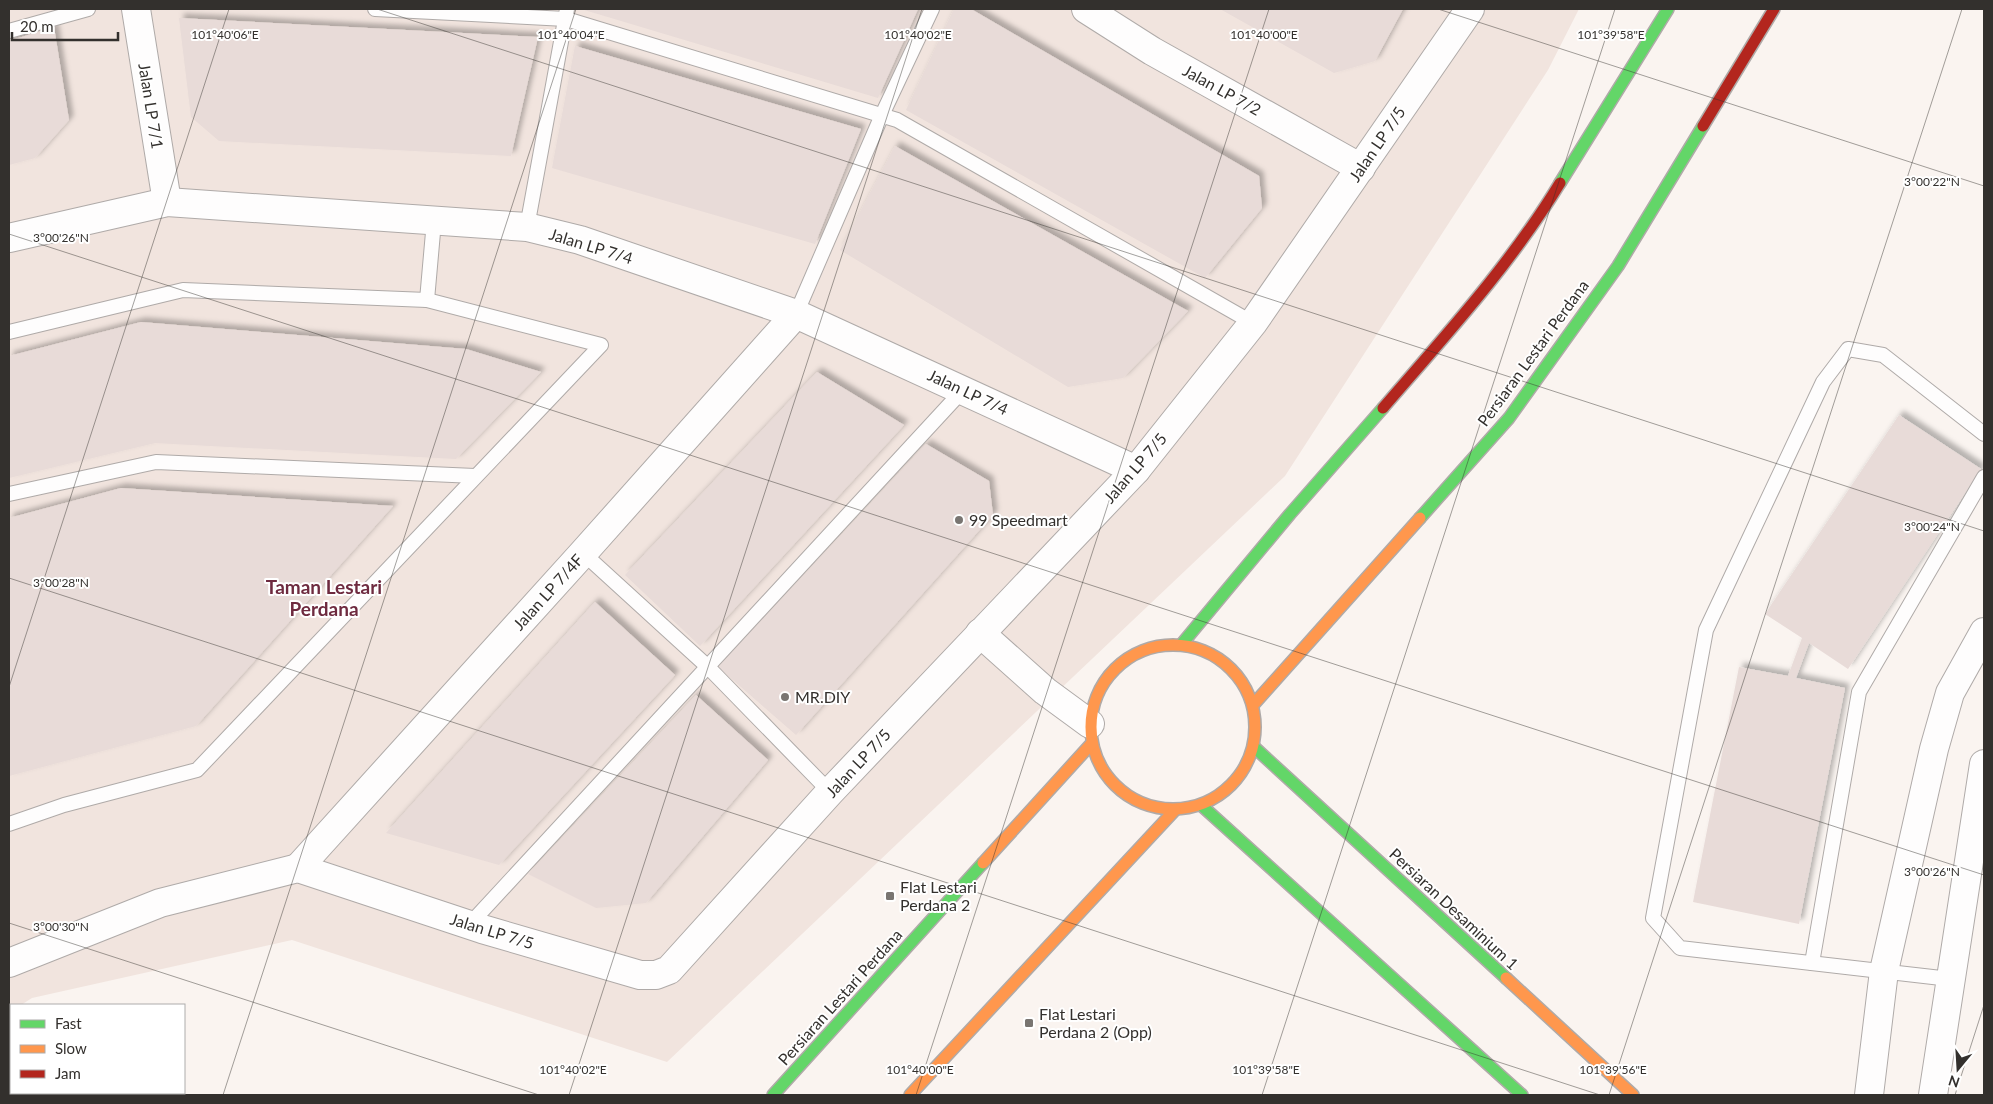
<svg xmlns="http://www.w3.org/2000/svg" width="1993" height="1104" font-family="Lato,sans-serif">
<defs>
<filter id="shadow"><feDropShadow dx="4.5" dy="-4.5" stdDeviation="2.5" flood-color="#0004"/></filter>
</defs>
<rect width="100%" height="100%" fill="#faf4f0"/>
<path fill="#f1e4de" d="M9 9H1579L1548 70 1285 476 667 1062 292 940 32 998 21 1005H11V1012L9 1014Z"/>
<g fill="#e8dbd8" filter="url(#shadow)">
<path d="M581 9H918L878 98Z"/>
<path d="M954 9H971L1259 176 1262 208 1205 278 906 110Z"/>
<path d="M1220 9H1403L1375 61 1334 73Z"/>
<path d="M179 18 538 37 511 156 219 141 191 117Z"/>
<path d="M54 27 69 120 35 158 9 165V41Z"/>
<path d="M575 46 861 129 815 244 552 168Z"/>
<path d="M895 146 1188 311 1123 378 1068 387 840 250Z"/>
<path d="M141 322 466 349 541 372 456 459 155 443 9 478V356Z"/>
<path d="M817 372 904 425 700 646 625 575Z"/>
<path d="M1899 415 1981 469 1848 669 1809 643 1796 678 1845 688 1799 924 1693 902 1739 667 1788 676 1802 638 1765 614Z"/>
<path d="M926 444 989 481 993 515 796 735 718 667Z"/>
<path d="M121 488 393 506 196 726 9 776V518Z"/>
<path d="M595 602 675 675 499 865 386 833Z"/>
<path d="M696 695 768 760 646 903 596 908 528 874Z"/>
<path d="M56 1093H126L129 1095H54Z"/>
</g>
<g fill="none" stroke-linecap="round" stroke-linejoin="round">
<g stroke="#afaaa8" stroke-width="16">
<g id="lane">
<path d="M375 9 566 19 897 120 1253 323"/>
<path d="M9 31 88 9"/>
<path d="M527 227 567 9"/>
<path d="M427 300 434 221"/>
<path d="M796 314 882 115 932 9"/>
<path d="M9 332 183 290 427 300 601 345 197 770 64 805 9 824"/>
<path d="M9 494 156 462 475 476"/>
<path d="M583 553 708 667 830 792"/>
<path d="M470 924 963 390"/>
<path d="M1812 963 1859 692 1984 477"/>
<path d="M1950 979 1680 948 1653 918 1706 630 1823 382 1848 349 1883 355 1984 434"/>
</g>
</g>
<g stroke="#afaaa8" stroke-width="30">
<g id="street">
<path d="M136 9 167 202"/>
<path d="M1086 9 1152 51 1361 168"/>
<path d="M9 238 167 202 527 227 580 240 796 314 1136 470"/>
<path d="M980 633 1045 691 1090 724"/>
<path d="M298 868 583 553 796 314"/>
<path d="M9 963 160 903 298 868 482 929 640 975H656L669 970 830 792 1136 470 1253 323 1470 9"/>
<path d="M1869 1095 1884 971 1934 749 1950 693 1984 632"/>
<path d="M1933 1095 1984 764"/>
</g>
</g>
<g stroke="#afaaa8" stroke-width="14">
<g id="fast">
<path d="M1560 183 1668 9"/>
<path d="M1420 518 1509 418 1618 266 1703 126"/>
<path d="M1181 645 1290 514 1383 408"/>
<path d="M1254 747 1506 978"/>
<path d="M1201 805 1522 1095"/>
<path d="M773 1095 983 863"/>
</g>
</g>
<g stroke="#afaaa8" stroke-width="14">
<g id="slow">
<circle cx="1173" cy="727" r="82"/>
<path d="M1253 705 1420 518"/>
<path d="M983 863 1092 743"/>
<path d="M1506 978 1633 1095"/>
<path d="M910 1095 1175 810"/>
</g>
</g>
<g stroke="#afaaa8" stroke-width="14">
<g id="jam">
<path d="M1703 126 1774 9"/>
<path d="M1383 408C1445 336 1511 264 1560 183"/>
</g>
</g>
<use href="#lane" stroke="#fefdfd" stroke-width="14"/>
<use href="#street" stroke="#fefdfd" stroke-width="28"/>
<use href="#fast" stroke="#63d668" stroke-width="11"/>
<use href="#slow" stroke="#ff974d" stroke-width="11"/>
<use href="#jam" stroke="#b3261e" stroke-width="11"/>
</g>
<path fill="none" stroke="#33302d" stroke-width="1" stroke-opacity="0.45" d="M377 9 1984 531M1438 9 1984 186M9 234 1984 875M9 578 1600 1095M9 687 229 9M9 923 539 1095M223 1095 576 9M569 1095 922 9M916 1095 1269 9M1262 1095 1615 9M1609 1095 1962 9M1955 1095 1984 1005"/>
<g fill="#797571" stroke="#fff" stroke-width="2">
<circle cx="959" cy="520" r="5"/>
<circle cx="785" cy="697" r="5"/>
<rect x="885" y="891" width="10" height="10" rx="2.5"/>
<rect x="1024" y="1018" width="10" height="10" rx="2.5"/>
</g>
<g text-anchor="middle" stroke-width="4" stroke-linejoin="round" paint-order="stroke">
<g font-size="16" fill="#33302d" stroke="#fff">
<text transform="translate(1222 90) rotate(29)" y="6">Jalan LP 7/2</text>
<text transform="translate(151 106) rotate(81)" y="6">Jalan LP 7/1</text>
<text transform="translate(1377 144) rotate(-56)" y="6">Jalan LP 7/5</text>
<text transform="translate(591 246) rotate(17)" y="6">Jalan LP 7/4</text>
<text transform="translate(1533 353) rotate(-54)" y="6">Persiaran Lestari Perdana</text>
<text transform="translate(968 392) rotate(25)" y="6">Jalan LP 7/4</text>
<text transform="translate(1135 468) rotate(-49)" y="6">Jalan LP 7/5</text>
<text transform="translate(548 592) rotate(-48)" y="6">Jalan LP 7/4F</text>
<text transform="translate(858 763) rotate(-47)" y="6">Jalan LP 7/5</text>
<text transform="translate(1454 909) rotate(43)" y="6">Persiaran Desaminium 1</text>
<text transform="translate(492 931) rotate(17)" y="6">Jalan LP 7/5</text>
<text transform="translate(840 997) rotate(-48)" y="6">Persiaran Lestari Perdana</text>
</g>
<g font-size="16" fill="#33302d" stroke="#fff" text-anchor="start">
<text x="969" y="526">99 Speedmart</text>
<text x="795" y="703">MR.DIY</text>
<text x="900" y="893">Flat Lestari<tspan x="900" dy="18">Perdana 2</tspan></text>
<text x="1039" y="1020">Flat Lestari<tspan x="1039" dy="18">Perdana 2 (Opp)</tspan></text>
</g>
<g font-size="19" font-weight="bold" fill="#6e2a3f" stroke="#fff">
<text x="324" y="594">Taman Lestari<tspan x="324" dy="22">Perdana</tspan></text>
</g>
</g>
<g font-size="12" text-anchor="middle" fill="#33302d" stroke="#fff" stroke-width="4" stroke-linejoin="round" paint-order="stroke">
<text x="225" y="39">101°40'06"E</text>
<text x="571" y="39">101°40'04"E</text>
<text x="918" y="39">101°40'02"E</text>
<text x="1264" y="39">101°40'00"E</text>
<text x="1611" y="39">101°39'58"E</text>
<text x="1932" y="186">3°00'22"N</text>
<text x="61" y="242">3°00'26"N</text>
<text x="1932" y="531">3°00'24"N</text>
<text x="61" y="587">3°00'28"N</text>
<text x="1932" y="876">3°00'26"N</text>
<text x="61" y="931">3°00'30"N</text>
<text x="573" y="1074">101°40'02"E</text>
<text x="920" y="1074">101°40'00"E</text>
<text x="1266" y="1074">101°39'58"E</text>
<text x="1613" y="1074">101°39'56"E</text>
</g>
<rect width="1993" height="1104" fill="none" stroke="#33302d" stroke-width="20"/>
<rect x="10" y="1004" width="175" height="90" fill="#ffffff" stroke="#adacab"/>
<rect x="20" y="1020" width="25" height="8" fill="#63d668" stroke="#adacab"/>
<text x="55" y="1029" font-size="15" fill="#33302d">Fast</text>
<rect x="20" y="1045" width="25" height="8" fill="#ff974d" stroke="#adacab"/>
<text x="55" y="1054" font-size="15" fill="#33302d">Slow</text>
<rect x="20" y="1070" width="25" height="8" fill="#b3261e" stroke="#adacab"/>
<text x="55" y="1079" font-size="15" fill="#33302d">Jam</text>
<g transform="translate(1958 1069) rotate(198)" stroke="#ffffff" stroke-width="4" paint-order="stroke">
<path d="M0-4L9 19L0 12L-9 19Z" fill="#33302d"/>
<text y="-8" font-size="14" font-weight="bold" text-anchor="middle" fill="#33302d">N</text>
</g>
<path d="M12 32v8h106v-8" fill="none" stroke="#33302d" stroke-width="2.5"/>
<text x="20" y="32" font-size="15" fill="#33302d" stroke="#ffffff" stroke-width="4" paint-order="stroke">20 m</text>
</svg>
